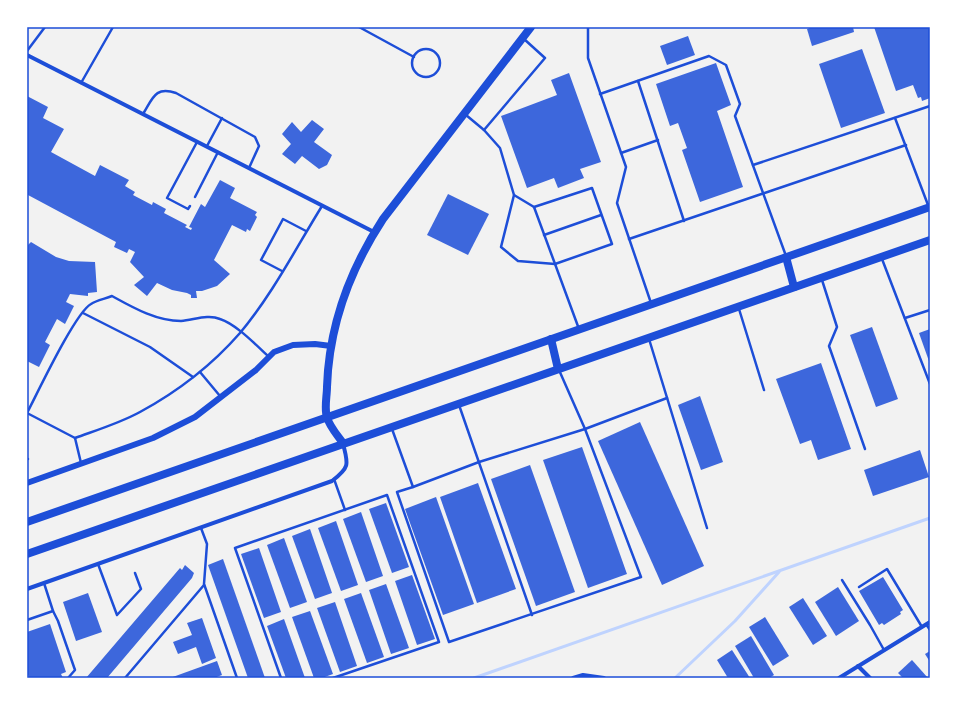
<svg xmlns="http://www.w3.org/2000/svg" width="957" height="705" font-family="'Asap Condensed',sans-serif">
<rect width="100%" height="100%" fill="#f2f2f2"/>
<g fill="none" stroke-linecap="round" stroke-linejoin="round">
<g stroke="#bfd3fe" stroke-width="3">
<path d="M474 678 930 518"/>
<path d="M675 678 735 621 779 572"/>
</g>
</g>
<g fill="#3d67dc">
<path d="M813 27H853L854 32 812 46 807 29Z"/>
<path d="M874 27H930V98L922 101 921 97 918 98 913 85 896 91Z"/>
<path d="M688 36 695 55 667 65 660 46Z"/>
<path d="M862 49 885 113 841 128 819 64Z"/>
<path d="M716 63 731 105 717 111 743 187 700 202 682 150 687 148 678 123 670 126 656 84Z"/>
<path d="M569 73 601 162 580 169 584 178 558 188 554 178 527 188 501 116 557 95 551 80Z"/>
<path d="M27 96 48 107 43 118 64 129 51 152 95 176 100 165 129 180 125 186 135 192 133 195 152 205 153 202 166 209 164 213 187 225 185 227 191 230 192 228 189 227 201 204 205 207 220 180 235 188 230 198 257 212 255 215 257 217 250 231 247 229 246 232 232 225 214 260 230 274 217 286 202 291H196L197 298H191V295L187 293 172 290 157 283 147 296 134 285 144 277 130 262 135 252 129 249 127 253 114 247 116 242 28 195 27 197Z"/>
<path d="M312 120 324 129 314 142 332 155 327 165 319 169 302 156 295 164 282 154 291 144 282 134 292 122 301 132Z"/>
<path d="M448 194 489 214 468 255 427 235Z"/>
<path d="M31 242 56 257 69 261 95 262 97 292 88 293V296L70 294 66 302 74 306 65 324 57 319 45 342 50 345 39 367 27 361V246Z"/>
<path d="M872 327 898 399 876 407 850 335Z"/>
<path d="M930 329V364L919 333Z"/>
<path d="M821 363 851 449 818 460 811 440 800 444 776 379Z"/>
<path d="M700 396 723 462 701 470 678 405Z"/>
<path d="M640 422 704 566 662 585 598 441Z"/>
<path d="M582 447 627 574 588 588 543 460Z"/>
<path d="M920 450 929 477 873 496 864 470Z"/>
<path d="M530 465 575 592 536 606 491 479Z"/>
<path d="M478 483 516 589 477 603 440 497Z"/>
<path d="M436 497 474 604 443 615 405 509Z"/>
<path d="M386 503 409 567 392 573 369 509Z"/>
<path d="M361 512 383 576 366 582 343 519Z"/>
<path d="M336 521 358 585 341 591 318 528Z"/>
<path d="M310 529 332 593 315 599 292 536Z"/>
<path d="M284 538 307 602 290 608 267 545Z"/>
<path d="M259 548 281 612 264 618 241 554Z"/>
<path d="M223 559 265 678H248L208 565Z"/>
<path d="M185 565 194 573 192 578 107 678H86L180 568 182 570Z"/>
<path d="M412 575 435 639 417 645 395 581Z"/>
<path d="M883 577 903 610 900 612 901 614 884 625 882 623 879 625 859 591Z"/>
<path d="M386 584 409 648 391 654 369 590Z"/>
<path d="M838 587 859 621 836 636 815 602Z"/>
<path d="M88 593 102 632 76 641 63 602Z"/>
<path d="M361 593 384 657 367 663 344 599Z"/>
<path d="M803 598 827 636 813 645 789 607Z"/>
<path d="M335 602 357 666 340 672 317 608Z"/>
<path d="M310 611 333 674 322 678H314L292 617Z"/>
<path d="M765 617 789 656 773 666 749 627Z"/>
<path d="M202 618 216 658 202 664 196 647 178 654 173 642 192 635 187 623Z"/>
<path d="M284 619 305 678H286L267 626Z"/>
<path d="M50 624 66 672 61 674 63 678H29L27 671V632Z"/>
<path d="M751 636 774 675 769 678H754L735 646Z"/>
<path d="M732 650 750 678H728L717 660Z"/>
<path d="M930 651V662L925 654Z"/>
<path d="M912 660 928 678H903L898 673Z"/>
<path d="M217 661 222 675 214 678H170Z"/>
</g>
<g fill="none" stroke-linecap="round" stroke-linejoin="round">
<g stroke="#1d4ed8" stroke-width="2.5">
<path d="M359 27 414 57"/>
<path d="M588 27V58L626 167 617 203 651 303"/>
<circle cx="426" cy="63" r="14"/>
<path d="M27 51 45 27"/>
<path d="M638 81 684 221"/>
<path d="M81 83 113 27"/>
<path d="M600 94 709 56 726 65 740 104 735 116 786 256"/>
<path d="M143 114C153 98 155 86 176 93L255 137 259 146 249 168"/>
<path d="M466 115 484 130 545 58 524 39"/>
<path d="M895 118 928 205"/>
<path d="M484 130 500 148 514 195 534 207 579 329"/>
<path d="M207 146 222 118"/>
<path d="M621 153 658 140"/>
<path d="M753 165 930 106"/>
<path d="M514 195 501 247 518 261 555 264 612 244 592 188 534 207"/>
<path d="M195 197 218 152"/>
<path d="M190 206 188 209 167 198 197 142"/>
<path d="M544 235 601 215"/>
<path d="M629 239 906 145"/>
<path d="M882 259 930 384"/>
<path d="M282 271 261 260 283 219 306 231"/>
<path d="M822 280 837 327 829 346 865 449"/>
<path d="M739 309 764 390"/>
<path d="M83 313 150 347 193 377"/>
<path d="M905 318 930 310"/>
<path d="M649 339 707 528"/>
<path d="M200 372 220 396"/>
<path d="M459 405 532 615"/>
<path d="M27 413 75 438C97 430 120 423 140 412 177 392 212 365 240 333 272 295 296 248 322 206"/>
<path d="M27 413C38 392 75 313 91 304 97 300 105 299 112 296 132 307 156 321 181 321 194 320 208 314 220 319 236 324 256 345 269 357"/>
<path d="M392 429 413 487 397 492 449 642 641 577 585 429 559 370"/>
<path d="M75 438 81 463"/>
<path d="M27 459H28"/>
<path d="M334 479 345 510"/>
<path d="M413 487 479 462 585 429 667 398"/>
<path d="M201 528 207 544 204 584 237 678"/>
<path d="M98 564 117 615 141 589 135 573"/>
<path d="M842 580 870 625 884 650"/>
<path d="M859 587 887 569 922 627"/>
<path d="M53 611 58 621 75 670 68 678"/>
<path d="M27 620 53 611 44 583"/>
<path d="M926 624 930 630"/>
<path d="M125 678 204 585"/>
<path d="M281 678 235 548 387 495 439 642 333 678"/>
</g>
<g stroke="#1d4ed8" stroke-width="4">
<path d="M27 55 374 232"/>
<path d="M27 589 332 481C349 468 349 465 343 444"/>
<path d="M858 666 870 678"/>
<path d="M573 678 583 675 604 678"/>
<path d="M839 678 930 622"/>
</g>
<path stroke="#1d4ed8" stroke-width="6" d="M27 483 153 438 195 417 256 370 274 352 293 345 315 344 331 346"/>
<path stroke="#1d4ed8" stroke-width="8" d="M343 443C338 436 329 426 327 417 324 409 327 396 327 387 329 325 349 271 383 219L531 27"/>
<g stroke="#1d4ed8" stroke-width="8">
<path d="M786 257 794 287"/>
<path d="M551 339 558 369"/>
<path d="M27 522 930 207"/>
<path d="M27 554 930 240"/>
</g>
</g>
<rect width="957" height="705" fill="none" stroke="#ffffff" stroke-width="56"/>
<rect x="28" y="28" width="901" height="649" fill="none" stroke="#1d4ed8" stroke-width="1.5"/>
</svg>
